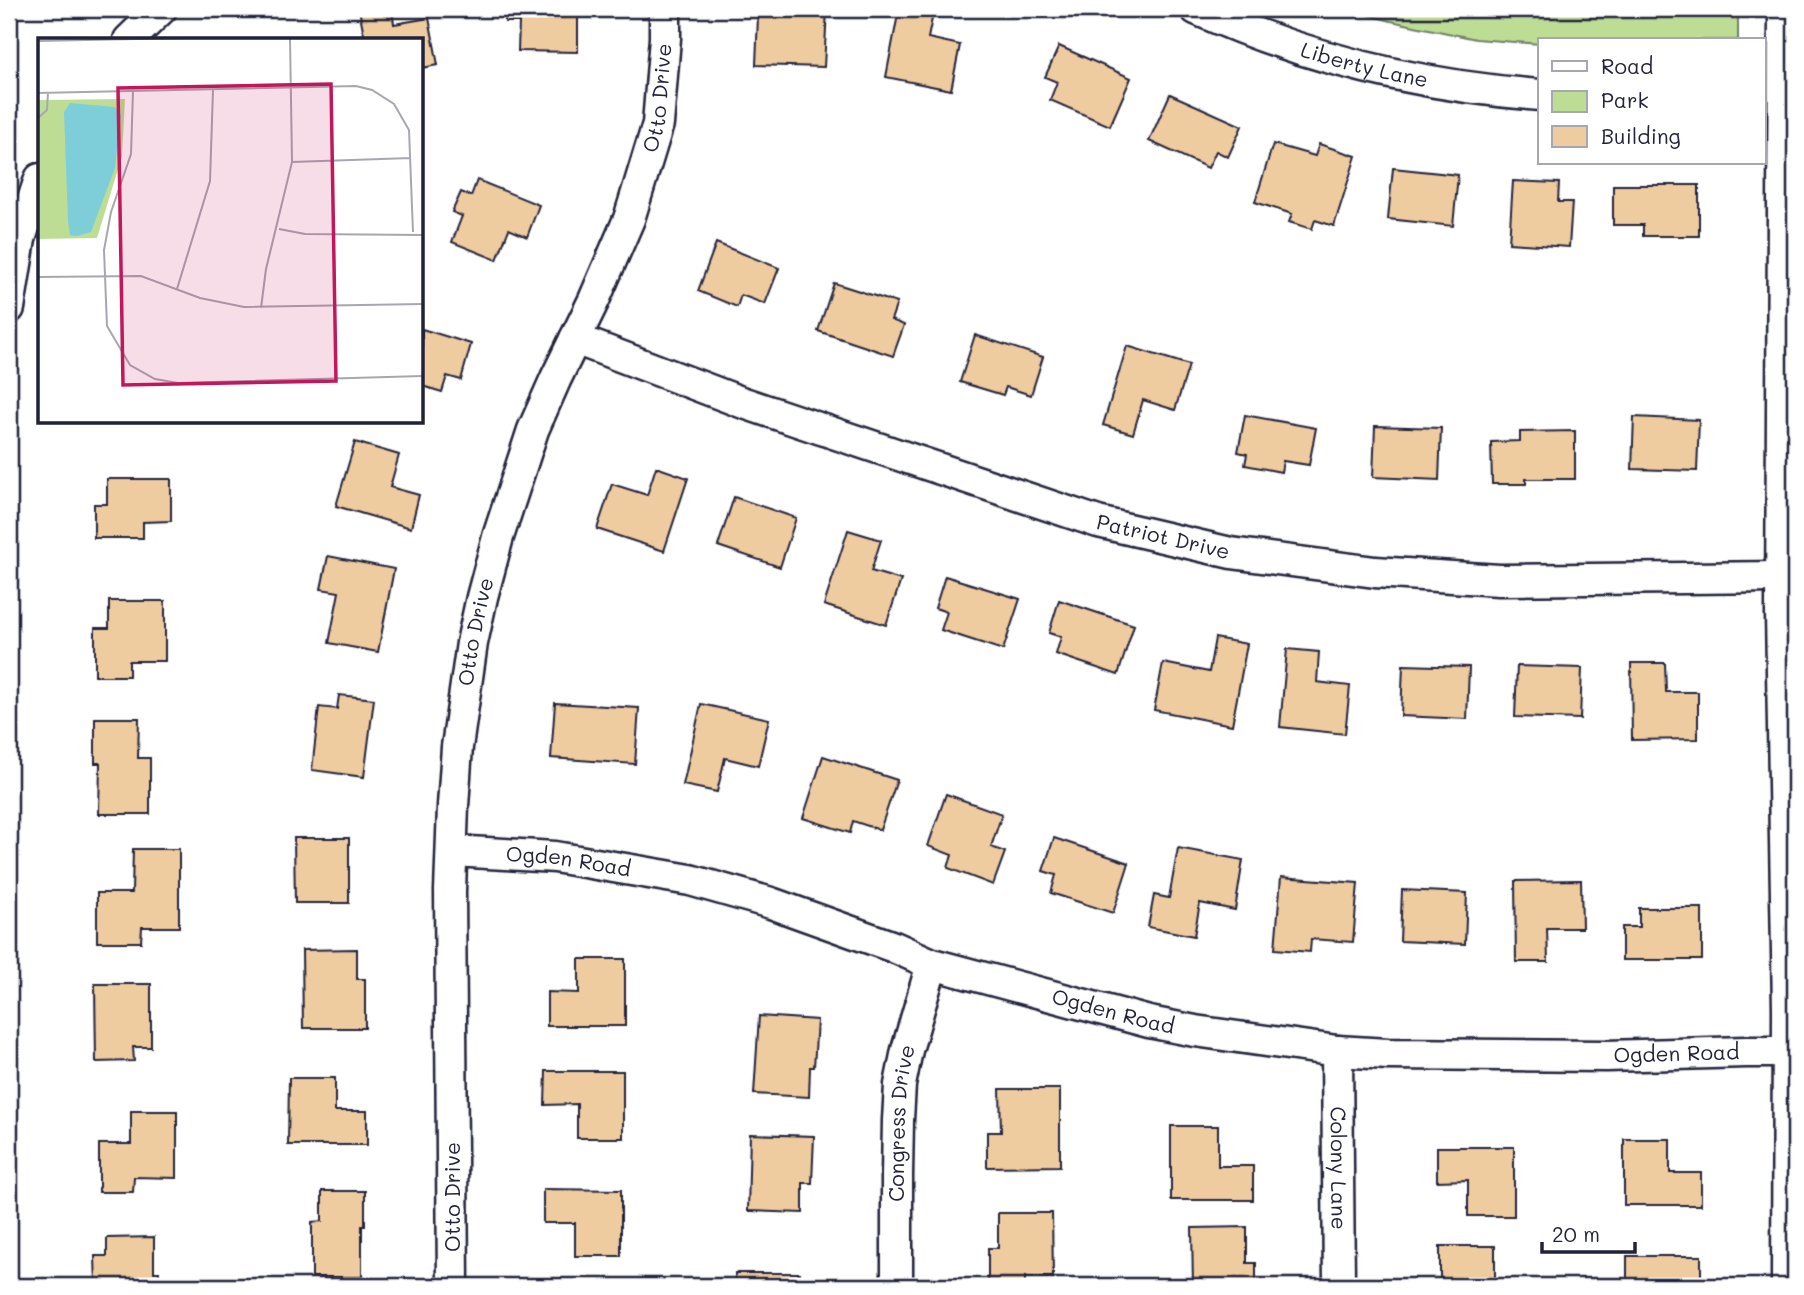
<svg xmlns="http://www.w3.org/2000/svg" width="1804" height="1295" font-family="Mali,sans-serif">
<rect width="100%" height="100%" fill="#fff"/>
<filter id="ink" filterUnits="userSpaceOnUse"><feTurbulence type="fractalNoise" baseFrequency=".0143" numOctaves="2"/><feDisplacementMap in="SourceGraphic" scale="14" xChannelSelector="R" yChannelSelector="G"/><feConvolveMatrix kernelMatrix="1 2 1 2 8 2 1 2 1" color-interpolation-filters="sRGB"/></filter>
<g filter="url(#ink)">
<path fill="#bddd95" stroke="#708068" stroke-width="2" d="M1345 9H1738V40H1540V44L1476 39 1391 21Z"/>
<g fill="#efcca0" stroke="#22223b" stroke-width="2">
<path d="M359 9H392L394 24 429 18 438 65 422 68V40H365Z"/>
<path d="M505 9H578V52L518 51 519 22H505Z"/>
<path d="M793 9H827L824 67 756 65 758 16 793 17Z"/>
<path d="M899 9H934L928 38 960 45 951 90 886 77Z"/>
<path d="M1059 46 1131 78 1110 126 1050 100 1057 82 1045 77Z"/>
<path d="M1170 94 1242 126 1228 157 1216 151 1208 168 1149 141Z"/>
<path d="M1273 144 1315 156 1319 144 1356 156 1334 226 1315 220 1312 229 1289 222 1292 214 1255 202Z"/>
<path d="M1393 168 1458 175 1453 226 1388 219Z"/>
<path d="M477 180 539 205 527 237 509 229 497 260 452 242 462 216 452 212 461 192 471 196Z"/>
<path d="M1513 181 1559 183 1558 202H1572L1569 247 1509 243Z"/>
<path d="M1613 185H1699V236H1643V225H1613Z"/>
<path d="M716 243 779 268 765 304 741 295 737 307 698 291Z"/>
<path d="M834 283 897 303 891 320 904 325 893 356 818 331Z"/>
<path d="M422 329 471 344 461 380 447 376 442 392 422 386Z"/>
<path d="M975 335 1043 357 1031 395 1006 387 1003 395 960 382Z"/>
<path d="M1127 346 1189 365 1175 410 1143 400 1133 434 1103 425Z"/>
<path d="M1245 415 1316 428 1309 465 1283 461 1281 472 1245 465 1247 454 1238 452Z"/>
<path d="M1634 417 1699 420 1697 471 1632 469Z"/>
<path d="M1375 426 1441 428 1439 480 1373 477Z"/>
<path d="M1575 431V479H1526V484H1492L1491 442 1520 441V432Z"/>
<path d="M355 442 399 455 390 487 419 495 411 528 336 506Z"/>
<path d="M656 467 688 478 664 551 597 529 612 484 647 495Z"/>
<path d="M107 479H171V521L143 522V538H94V504H107Z"/>
<path d="M734 497 796 518 780 567 718 546Z"/>
<path d="M848 530 881 540 871 571 901 580 886 625 824 605Z"/>
<path d="M328 556 394 569 378 652 329 643 339 592 321 589Z"/>
<path d="M945 576 1020 599 1003 650 941 630 947 612 935 608Z"/>
<path d="M1059 600 1134 625 1118 675 1056 654 1061 637 1049 633Z"/>
<path d="M109 601H165V661H129V676H95V628H109Z"/>
<path d="M1215 638 1247 644 1232 725 1154 710 1163 663 1209 672Z"/>
<path d="M1287 649 1319 652 1317 682 1350 686 1345 734 1280 727Z"/>
<path d="M1631 663H1665L1666 692H1698V739L1632 740Z"/>
<path d="M1403 665 1469 667 1467 719 1401 716Z"/>
<path d="M1517 666 1582 668 1580 719 1515 717Z"/>
<path d="M339 695 374 699 364 777 312 770 319 707 337 709Z"/>
<path d="M555 703 639 708 635 764 551 758Z"/>
<path d="M701 704 769 719 758 766 725 758 717 792 683 785Z"/>
<path d="M95 718H139L138 758H150V814H99L100 763H95Z"/>
<path d="M823 756 897 780 880 830 853 821 850 833 803 818Z"/>
<path d="M946 794 1002 814 991 847 1005 852 993 885 948 868 952 855 928 846Z"/>
<path d="M294 838H349V903H295Z"/>
<path d="M1054 838 1129 863 1113 913 1051 893 1056 875 1043 871Z"/>
<path d="M1178 848 1243 860 1235 910 1200 903 1194 936 1148 927 1154 895 1169 898Z"/>
<path d="M133 849H179V927H142L141 942H97V893H132Z"/>
<path d="M1281 877 1358 883 1353 942 1311 939 1310 952 1275 949Z"/>
<path d="M1581 880 1582 928H1547L1548 962H1516L1515 881Z"/>
<path d="M1402 890 1467 893 1465 944 1400 941Z"/>
<path d="M1639 908H1702V960H1622V927H1639Z"/>
<path d="M357 949V979H365V1028H303L302 950Z"/>
<path d="M579 959H625V1026H547V992L579 993Z"/>
<path d="M95 984H151V1047H133L134 1061 96 1062Z"/>
<path d="M759 1016 817 1020 814 1067H810L809 1097 754 1094Z"/>
<path d="M546 1071H623V1138H577V1104L545 1105Z"/>
<path d="M289 1078H335V1111H367V1145H288Z"/>
<path d="M1000 1089H1060V1166L987 1167V1132H1001Z"/>
<path d="M131 1111H177V1178L134 1177 133 1192H99V1144H131Z"/>
<path d="M1171 1126H1218V1166H1253V1200H1171Z"/>
<path d="M750 1134 814 1136 812 1183H803V1213L748 1211Z"/>
<path d="M1624 1139H1670V1173H1701V1205H1624Z"/>
<path d="M1437 1147H1514V1216H1468V1180L1437 1181Z"/>
<path d="M543 1189 621 1190V1256H575V1223H543Z"/>
<path d="M322 1191H365V1226H362V1277H312V1222L322 1221Z"/>
<path d="M998 1213H1052L1053 1277H1025V1286H988V1248H998Z"/>
<path d="M1247 1227V1263H1256V1286H1193L1192 1228Z"/>
<path d="M154 1237V1272H159V1286H96L95 1256H107V1238Z"/>
<path d="M1440 1246H1495V1286H1432V1282H1440Z"/>
<rect x="1627" y="1256" width="74" height="30"/>
<rect x="735" y="1273" width="65" height="13"/>
</g>
<g fill="none" stroke-linecap="round" stroke-linejoin="round">
<g stroke="#22223b" stroke-width="35">
<g id="street">
<path id="s1" d="M1196 9C1305 58 1421 86 1540 95"/>
<path d="M1784 9 1781 614 1788 1009 1787 1286"/>
<path d="M129 40 161 9"/>
<path d="M9 308 20 239 40 179"/>
<path id="s2" d="M575 339 741 402 1098 522 1231 553 1375 572 1499 580 1782 577"/>
<path id="s3" d="M452 851 555 857 690 880 771 903 894 947 932 964 1149 1022 1195 1031 1337 1051 1388 1054 1606 1056 1746 1052H1795"/>
<path id="s4" d="M1337 1051 1339 1286"/>
<path id="s5" d="M453 1286 450 891 453 806 457 747 472 643 482 597 498 537 533 430 556 378 594 300 629 219 658 124 665 38V9"/>
<path id="s6" d="M897 1286V1175L898 1120 900 1085 907 1050 932 964"/>
</g>
</g>
<use href="#street" stroke="#fff" stroke-width="30"/>
</g>
</g>
<g text-anchor="middle" stroke-width="7" stroke-linejoin="round" paint-order="stroke">
<g font-size="21" fill="#22223b" stroke="#fff">
<text dy="7" stroke="none"><textPath href="#s1" startOffset="178">Liberty Lane</textPath></text>
<text dy="7" stroke="none"><textPath href="#s5" startOffset="1223">Otto Drive</textPath></text>
<text dy="7" stroke="none"><textPath href="#s2" startOffset="621">Patriot Drive</textPath></text>
<text dy="7" stroke="none"><textPath href="#s5" startOffset="656">Otto Drive</textPath></text>
<text dy="7" stroke="none"><textPath href="#s3" startOffset="117">Ogden Road</textPath></text>
<text dy="7" stroke="none"><textPath href="#s3" startOffset="684">Ogden Road</textPath></text>
<text dy="7" stroke="none"><textPath href="#s3" startOffset="1251">Ogden Road</textPath></text>
<text dy="7" stroke="none"><textPath href="#s6" startOffset="163">Congress Drive</textPath></text>
<text dy="7" stroke="none"><textPath href="#s4" startOffset="117">Colony Lane</textPath></text>
<text transform="translate(453 1197) rotate(-90)" y="7">Otto Drive</text>
</g>
</g>
<g transform="translate(38 38)">
<rect width="385" height="385" fill="#fff"/>
<path d="M87 61 84 118 59 200 0 201V62Z" fill="#bddd95"/>
<path d="M32 65 77 69 83 77 77 130 53 194 39 198 32 197 30 183 26 74Z" fill="#7eced9"/>
<path fill="none" stroke="#a7a7b1" stroke-width="2" d="M0 3 149 0M95 53 93 116 73 174 66 212 69 288 92 327 117 341 140 345 385 338M0 55 318 48 334 52 356 66 371 92 375 194M0 80 9 72 10 54M254 124 373 120M241 191 267 196 385 197M0 239 103 238 162 260 206 269 385 266M139 251 172 143 175 52M223 270 228 231 254 124 252 0"/>
<path fill="#c2185b" fill-opacity="0.15" stroke="#c2185b" stroke-width="3.5" d="M293 46 298 343 85 347 80 50Z"/>
<rect width="385" height="385" fill="none" stroke="#22223b" stroke-width="3.5"/>
</g>
<rect width="1804" height="1295" fill="none" stroke="#fff" stroke-width="35"/>
<rect x="18" y="18" width="1769" height="1260" fill="none" stroke="#22223b" stroke-width="2.5" filter="url(#ink)"/>
<rect x="1538" y="38" width="228" height="126" fill="#ffffff" stroke="#a7a7b1" stroke-width="2"/>
<rect x="1552" y="61" width="35" height="10" fill="#ffffff" stroke="#a7a7b1" stroke-width="2"/>
<text x="1601" y="74" font-size="21" fill="#22223b">Road</text>
<rect x="1552" y="91" width="35" height="21" fill="#bddd95" stroke="#a7a7b1" stroke-width="2"/>
<text x="1601" y="108" font-size="21" fill="#22223b">Park</text>
<rect x="1552" y="126" width="35" height="21" fill="#efcca0" stroke="#a7a7b1" stroke-width="2"/>
<text x="1601" y="144" font-size="21" fill="#22223b">Building</text>
<path d="M1542 1242v10h93v-10" fill="none" stroke="#22223b" stroke-width="3.5"/>
<text x="1552" y="1242" font-size="21" fill="#22223b" stroke="#ffffff" stroke-width="5" paint-order="stroke">20 m</text>
</svg>
